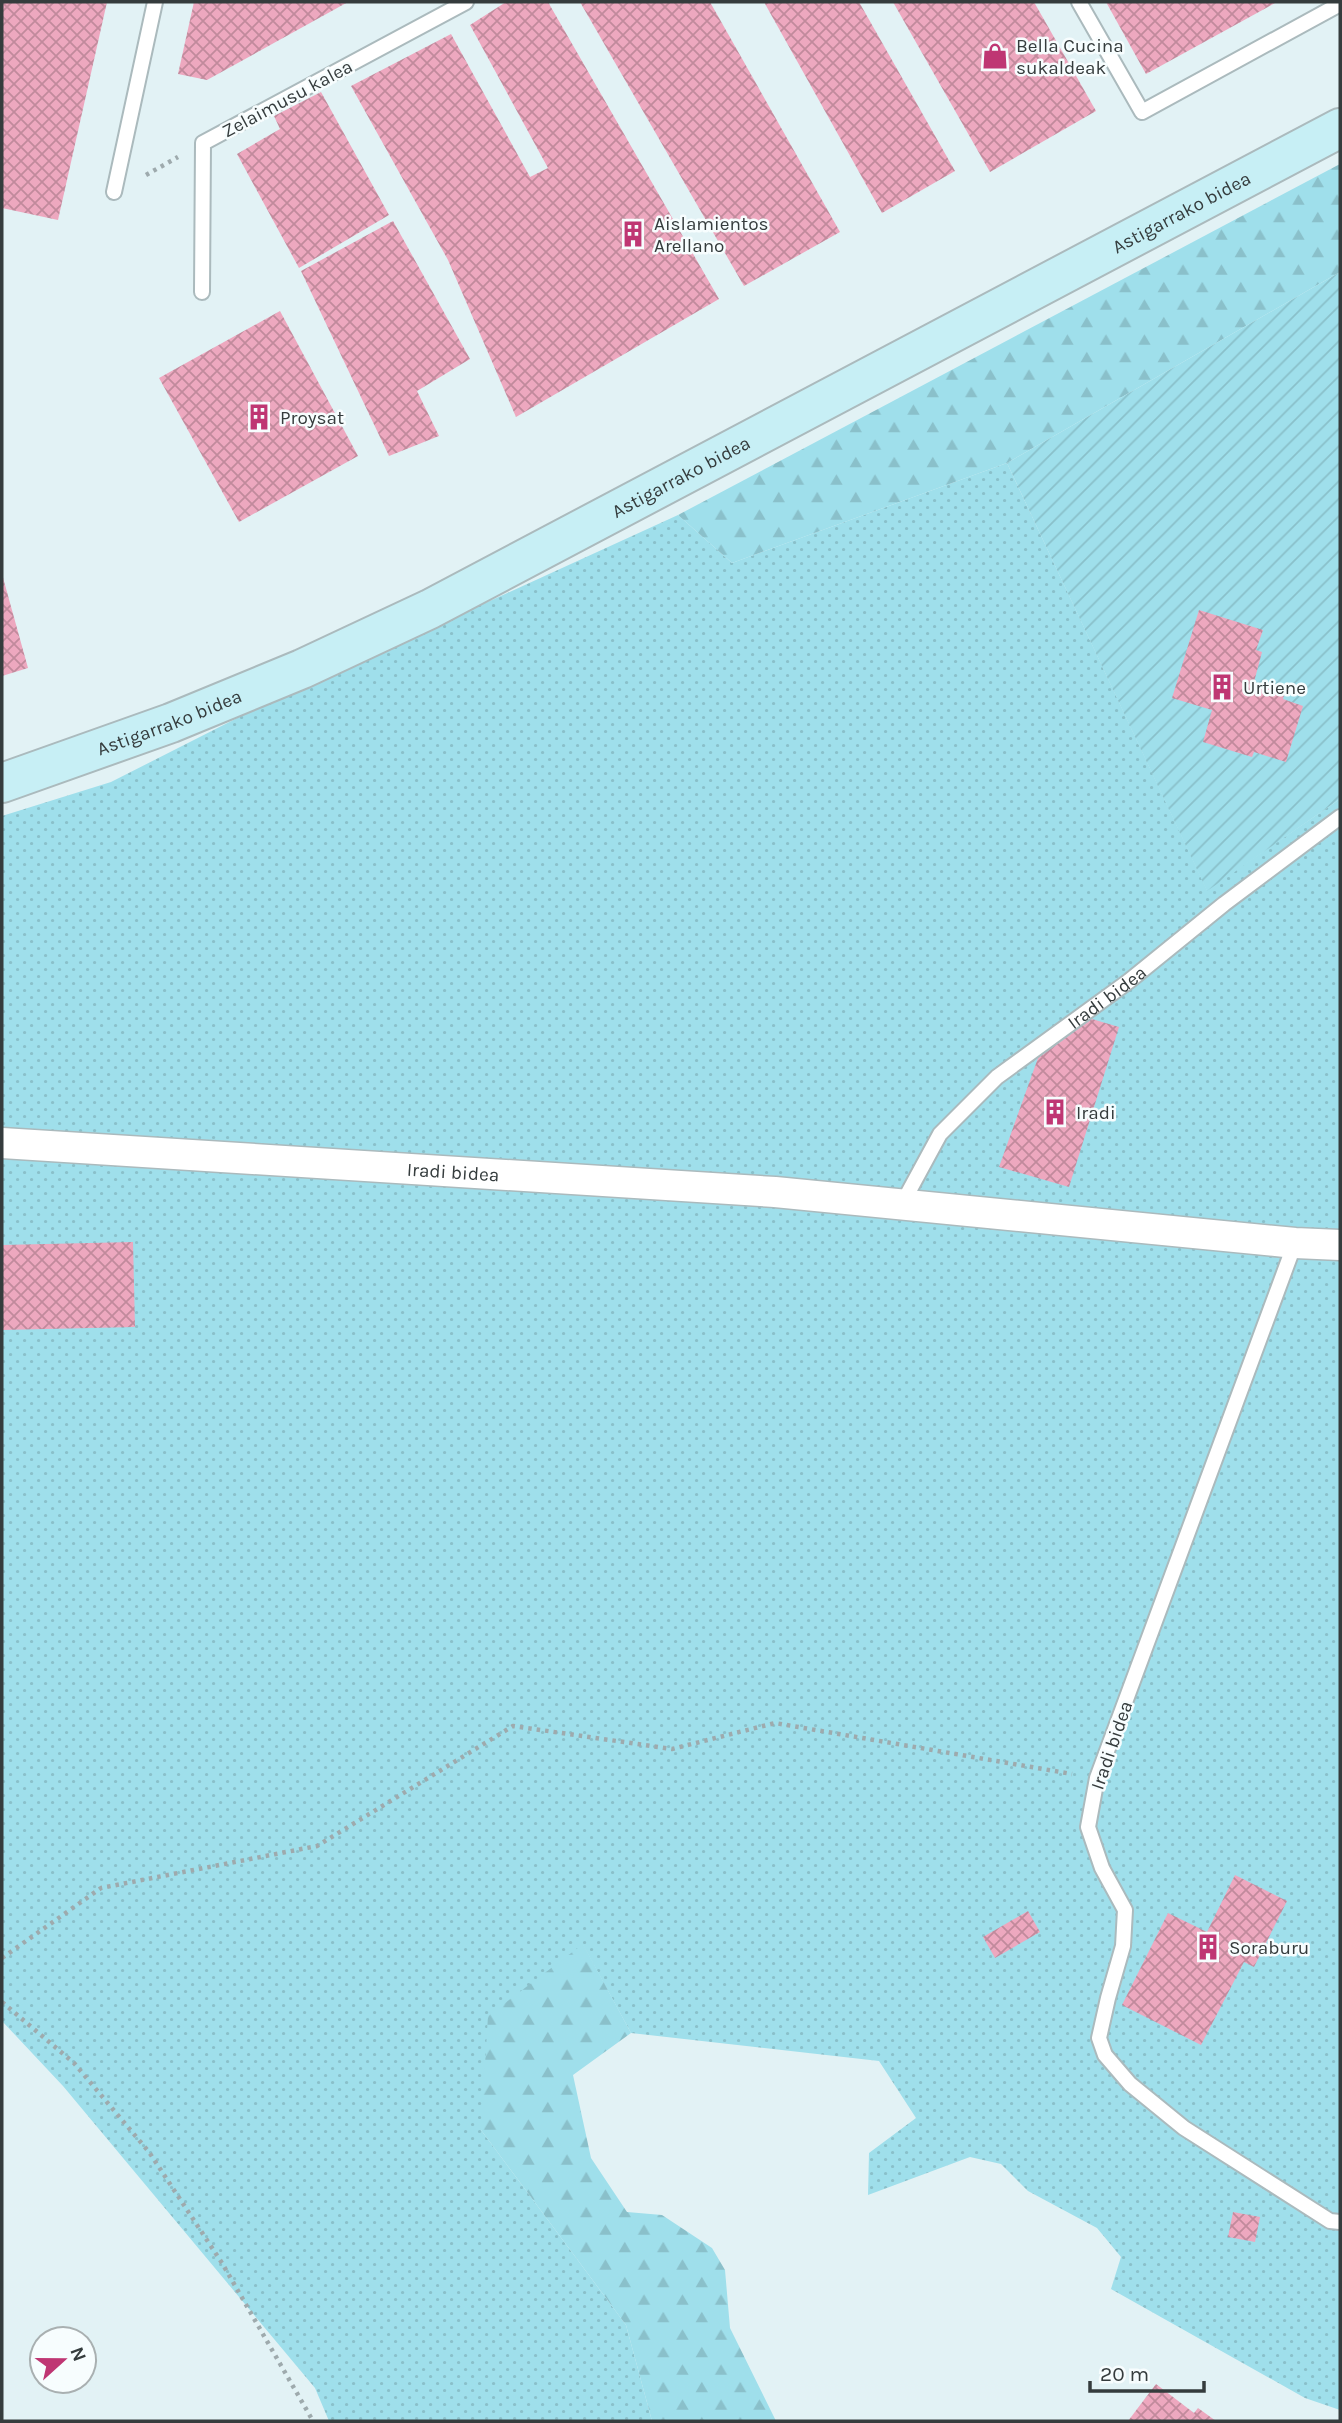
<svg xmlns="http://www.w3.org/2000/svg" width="1342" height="2423" font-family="Karla,sans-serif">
<defs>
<pattern id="grass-dots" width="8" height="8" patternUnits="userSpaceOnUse" patternTransform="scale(1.75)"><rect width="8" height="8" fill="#9fdfeb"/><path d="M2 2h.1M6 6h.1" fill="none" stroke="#8ac0ca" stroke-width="1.8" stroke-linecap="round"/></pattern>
<pattern id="forest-firs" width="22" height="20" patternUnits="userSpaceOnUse" patternTransform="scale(1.75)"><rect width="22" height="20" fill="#9fdfeb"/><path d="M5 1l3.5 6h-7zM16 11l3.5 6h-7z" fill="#8ac0ca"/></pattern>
<pattern id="garden-furrows" width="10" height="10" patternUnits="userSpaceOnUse" patternTransform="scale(1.75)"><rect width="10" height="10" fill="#9fdfeb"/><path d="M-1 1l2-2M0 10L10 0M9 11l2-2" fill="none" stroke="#8ac0ca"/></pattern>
<pattern id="building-cross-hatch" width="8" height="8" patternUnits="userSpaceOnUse" patternTransform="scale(1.75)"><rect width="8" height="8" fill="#eda8bf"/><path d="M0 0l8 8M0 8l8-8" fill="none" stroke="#c18a9c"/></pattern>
</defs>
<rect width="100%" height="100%" fill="#e2f2f5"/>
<path fill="url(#grass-dots)" d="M1007 463 1207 890 1340 799V2410L1305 2398 1111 2289 1121 2257 1097 2228 1028 2191 1001 2164 970 2157 868 2195 869 2153 916 2118 879 2061 631 2033 583 1945 481 2130 626 2325 652 2421H329L315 2388 63 2086 2 2021V816L111 782 267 703 678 515 732 563Z"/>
<g fill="url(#forest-firs)">
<path d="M1340 164V272L1007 463 732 563 678 515Z"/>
<path d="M583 1944 631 2033 573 2075 591 2158 627 2212 662 2215 712 2248 725 2270 730 2328 776 2421H652L626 2325 481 2130 488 2016Z"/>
</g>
<path fill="url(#garden-furrows)" d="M1340 272V799L1207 891 1007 463Z"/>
<g fill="url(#building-cross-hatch)">
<path d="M2 2H107L58 220 2 208Z"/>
<path d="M194 2H348L207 80 178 74Z"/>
<path d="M506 2H548L719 299 516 417 448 260 351 86 451 34 530 177 548 168 470 25Z"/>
<path d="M580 2H710L840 232 744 286Z"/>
<path d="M764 2H859L955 171 882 213Z"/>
<path d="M893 2H1034L1096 111 990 172Z"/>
<path d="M1106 2H1277L1146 74Z"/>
<path d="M321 92 389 215 299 268 237 154 280 129 274 116Z"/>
<path d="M393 221 470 359 417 391 439 436 389 456 301 271Z"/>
<path d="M280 311 358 456 239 522 159 378Z"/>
<path d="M2 574 28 668 2 676Z"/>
<path d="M1199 610 1263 630 1256 650 1262 652 1254 682 1285 692 1283 699 1303 706 1286 762 1254 752 1252 757 1203 742 1212 710 1172 698Z"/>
<path d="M1092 1019 1119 1027 1069 1187 999 1167 1038 1058Z"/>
<path d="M133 1242 135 1327 2 1330V1245Z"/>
<path d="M1235 1875 1287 1901 1254 1967 1244 1962 1201 2045 1122 2005 1168 1913 1207 1932Z"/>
<path d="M1028 1911 1040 1932 995 1958 983 1937Z"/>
<path d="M1233 2212 1260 2217 1255 2242 1228 2237Z"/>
<path d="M1156 2384 1194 2413 1198 2408 1216 2421H1128Z"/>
</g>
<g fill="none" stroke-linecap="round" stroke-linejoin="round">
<g stroke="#abbabd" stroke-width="18">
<g id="service">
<path d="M1079 2 1142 112 1340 4"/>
<path d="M114 192 155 2"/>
<path d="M202 292 203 143 466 2"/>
<path id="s1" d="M902 1204 940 1134 997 1077 1129 981 1224 904 1340 817"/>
<path d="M1295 1243 1097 1778 1088 1827 1102 1868 1125 1910 1123 1946 1108 1998 1099 2038 1105 2055 1130 2084 1184 2128 1330 2221 1340 2222"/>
</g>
</g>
<g stroke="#abbabd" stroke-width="33">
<g id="minor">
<path id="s2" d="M2 1143 775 1192 1295 1243 1340 1245"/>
</g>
</g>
<g stroke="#abbabd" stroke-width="42">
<g id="secondary">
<path id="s3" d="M2 783 171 723 302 669 430 609 1340 128"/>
</g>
</g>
<g stroke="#9eaaad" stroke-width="4.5" stroke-dasharray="3.5 5" stroke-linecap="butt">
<path d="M146 175 178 157"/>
<path d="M2 1958 101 1888 317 1846 513 1726 672 1749 775 1723 1072 1774"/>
<path d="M2 2002 74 2063 149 2152 222 2263 313 2421"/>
</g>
<use href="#service" stroke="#fff" stroke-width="14"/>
<use href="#minor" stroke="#fff" stroke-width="30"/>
<use href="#secondary" stroke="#c7eff5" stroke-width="38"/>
</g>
<defs>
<g id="shop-bare" transform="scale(2.1)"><path d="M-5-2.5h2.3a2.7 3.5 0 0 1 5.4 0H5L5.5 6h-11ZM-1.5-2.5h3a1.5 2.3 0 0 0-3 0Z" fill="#bf3673" stroke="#f7fdfe" stroke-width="2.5" paint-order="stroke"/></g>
<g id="building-bare" transform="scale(2.1)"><path d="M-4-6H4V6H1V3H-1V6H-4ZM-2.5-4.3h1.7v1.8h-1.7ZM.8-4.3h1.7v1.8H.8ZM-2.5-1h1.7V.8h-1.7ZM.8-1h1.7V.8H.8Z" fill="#bf3673" stroke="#f7fdfe" stroke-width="2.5" paint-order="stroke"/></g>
</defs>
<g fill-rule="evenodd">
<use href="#shop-bare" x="995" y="56"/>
<use href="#building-bare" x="633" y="234"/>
<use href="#building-bare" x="259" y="417"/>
<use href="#building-bare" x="1222" y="687"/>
<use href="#building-bare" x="1055" y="1112"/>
<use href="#building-bare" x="1208" y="1947"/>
</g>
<g text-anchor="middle" stroke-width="5" stroke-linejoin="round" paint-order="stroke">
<g font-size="19" fill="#353c3d" stroke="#f7fdfe" text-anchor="start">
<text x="1016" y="52">Bella Cucina<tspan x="1016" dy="22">sukaldeak</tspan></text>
<text x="654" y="230">Aislamientos<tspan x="654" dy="22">Arellano</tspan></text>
<text x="280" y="424">Proysat</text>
<text x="1243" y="694">Urtiene</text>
<text x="1076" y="1119">Iradi</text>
<text x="1229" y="1954">Soraburu</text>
</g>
<g font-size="19" fill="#353c3d" stroke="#f7fdfe">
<text transform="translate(287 98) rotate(-28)" y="7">Zelaimusu kalea</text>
<text dy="7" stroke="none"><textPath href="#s3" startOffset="1312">Astigarrako bidea</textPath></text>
<text dy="7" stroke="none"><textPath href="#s3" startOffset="746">Astigarrako bidea</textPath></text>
<text dy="7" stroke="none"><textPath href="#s3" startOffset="178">Astigarrako bidea</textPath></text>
<text dy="7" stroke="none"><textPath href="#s1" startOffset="296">Iradi bidea</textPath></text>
<text dy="7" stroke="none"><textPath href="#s2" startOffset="452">Iradi bidea</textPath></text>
<text transform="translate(1111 1745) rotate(-71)" y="7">Iradi bidea</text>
</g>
</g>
<rect width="1342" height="2423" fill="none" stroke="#353c3d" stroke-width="7"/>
<g transform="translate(63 2360) rotate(69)"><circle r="33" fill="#f7fdfe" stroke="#a9b0b1" stroke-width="2"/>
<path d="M0-5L12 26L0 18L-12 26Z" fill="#bf3673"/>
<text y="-10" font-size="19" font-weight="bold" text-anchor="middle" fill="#353c3d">N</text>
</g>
<path d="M1090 2381v10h114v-10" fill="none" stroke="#353c3d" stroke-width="3.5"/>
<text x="1100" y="2381" font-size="21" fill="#353c3d" stroke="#f7fdfe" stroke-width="5" paint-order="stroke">20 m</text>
</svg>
